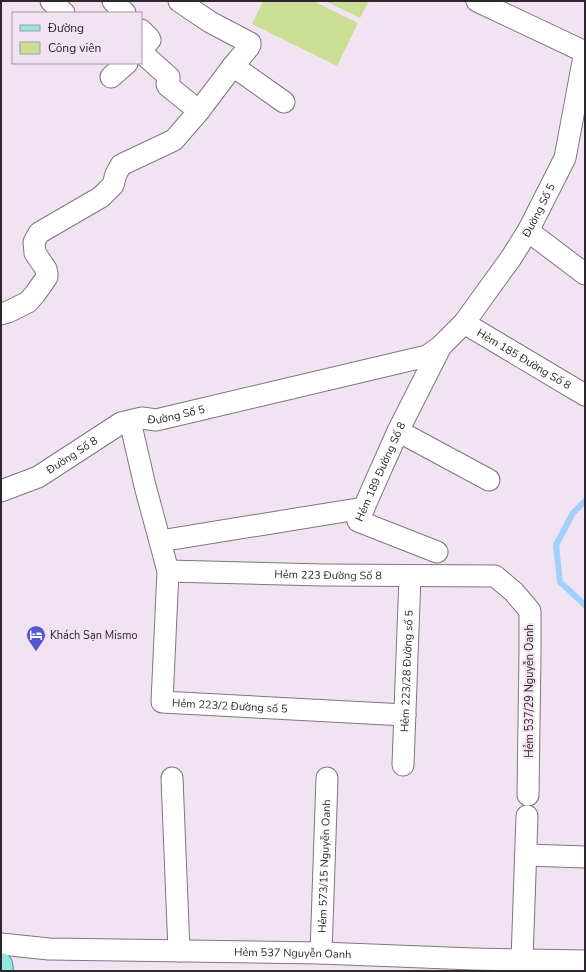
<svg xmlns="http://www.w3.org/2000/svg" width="586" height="972" font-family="'Nunito Sans',sans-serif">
<rect width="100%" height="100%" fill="#f2e3f2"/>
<g fill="#cadf94">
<path d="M263 1H313L358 23 337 66 252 24Z"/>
<path d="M325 1H369L360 18Z"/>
</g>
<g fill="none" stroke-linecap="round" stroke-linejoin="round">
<path stroke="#a1d1fa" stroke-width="6" d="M585 501 573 513 556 545 560 582 585 605"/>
<g stroke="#817481" stroke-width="23">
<g id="street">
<path d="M51 1 64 13"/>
<path d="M113 1 125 13"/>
<path d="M477 1 585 52"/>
<path d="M141 30 149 38 150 40 141 50"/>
<path d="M141 52 169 77V79L167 84 168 86 199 111"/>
<path d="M233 66 284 102"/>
<path d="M111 77 127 63"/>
<path d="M528 231 585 274"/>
<path d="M1 314 8 312 28 302 35 294 47 277V273L46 269 35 253 34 242 39 233 101 197 113 185 116 174 121 165 174 140 199 111 233 66 249 47 250 45V43L210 22 179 1"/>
<path id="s1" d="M464 323 585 395"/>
<path id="s2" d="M130 421 145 486 168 571 323 575 495 576 514 592 530 611V653L528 795"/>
<path d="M398 431 489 480"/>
<path id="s3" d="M1 491 38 477 121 423 142 418 156 420 427 356 441 346 464 323 511 258 528 231 565 158 585 51"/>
<path d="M160 541 364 508"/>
<path id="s4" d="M437 552 358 521 398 431 441 346"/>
<path id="s5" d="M168 571 162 702 405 715"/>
<path id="s6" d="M403 765 410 576"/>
<path d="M172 778 179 951"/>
<path d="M526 855 585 857"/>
<path id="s7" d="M1 944 49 949 321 953 473 959 585 961"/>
<path id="s8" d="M321 953 327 778"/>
<path d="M522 960 527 816"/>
</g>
</g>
<g stroke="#419797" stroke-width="24">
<path id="primary" d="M1 964 2 971"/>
</g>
<use href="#street" stroke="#fff" stroke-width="21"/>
<use href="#primary" stroke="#94e5e3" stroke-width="22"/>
</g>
<defs>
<g id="hotel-pin" transform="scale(1)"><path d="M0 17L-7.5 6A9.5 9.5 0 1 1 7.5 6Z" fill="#535ad0" stroke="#f2e3f2"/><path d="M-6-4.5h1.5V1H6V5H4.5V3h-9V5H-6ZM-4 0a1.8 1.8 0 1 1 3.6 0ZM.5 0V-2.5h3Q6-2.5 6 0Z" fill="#fff"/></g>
</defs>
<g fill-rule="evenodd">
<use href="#hotel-pin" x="36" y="635"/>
</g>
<g text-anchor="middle" stroke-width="4" stroke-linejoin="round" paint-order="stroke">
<g font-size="11" fill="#2d272d" stroke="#f2e3f2">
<text dy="4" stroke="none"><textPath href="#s3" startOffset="638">Đường Số 5</textPath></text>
<text dy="4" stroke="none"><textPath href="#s1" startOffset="70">Hẻm 185 Đường Số 8</textPath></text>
<text dy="4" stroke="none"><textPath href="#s3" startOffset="195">Đường Số 5</textPath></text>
<text dy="4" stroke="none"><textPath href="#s3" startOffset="80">Đường Số 8</textPath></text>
<text dy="4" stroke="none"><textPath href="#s4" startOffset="139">Hẻm 189 Đường Số 8</textPath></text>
<text dy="4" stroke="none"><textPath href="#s2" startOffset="315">Hẻm 223 Đường Số 8</textPath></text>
<text dy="4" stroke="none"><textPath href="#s6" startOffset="94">Hẻm 223/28 Đường số 5</textPath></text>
<text transform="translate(529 691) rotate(-90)" y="4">Hẻm 537/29 Nguyễn Oanh</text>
<text dy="4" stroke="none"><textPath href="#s5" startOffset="199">Hẻm 223/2 Đường số 5</textPath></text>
<text dy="4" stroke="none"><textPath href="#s8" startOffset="87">Hẻm 573/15 Nguyễn Oanh</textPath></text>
<text dy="4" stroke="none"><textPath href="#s7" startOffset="292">Hẻm 537 Nguyễn Oanh</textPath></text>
</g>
<g font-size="11" fill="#2d272d" stroke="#f2e3f2" text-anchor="start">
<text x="50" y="639">Khách Sạn Mismo</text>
</g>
</g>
<rect width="586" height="972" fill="none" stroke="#2d272d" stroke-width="4"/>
<rect x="12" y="12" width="130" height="52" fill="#f2e3f2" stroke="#a398a3"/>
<rect x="20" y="25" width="20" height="6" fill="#94e5e3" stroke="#a398a3"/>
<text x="48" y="32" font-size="12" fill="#2d272d">Đường</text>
<rect x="20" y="42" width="20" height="12" fill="#cadf94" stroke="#a398a3"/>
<text x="48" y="52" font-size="12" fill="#2d272d">Công viên</text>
</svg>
